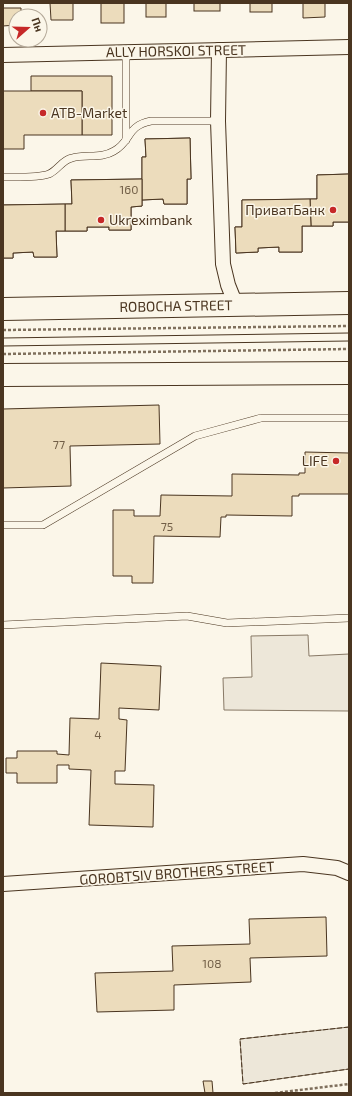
<svg xmlns="http://www.w3.org/2000/svg" width="352" height="1096" font-family="'Exo 2',sans-serif">
<rect width="100%" height="100%" fill="#fbf6e9"/>
<g fill="#ede7d9" stroke="#887966">
<path d="M308 635 309 656 349 654V711L224 710 223 678 252 677 251 636Z"/>
<path d="M349 1027V1069L243 1084 240 1039Z"/>
</g>
<g fill="#ecdcbc" stroke="#4a3520">
<path d="M50 3H73V20H51Z"/>
<rect x="101" y="3" width="23" height="20"/>
<rect x="146" y="3" width="20" height="14"/>
<rect x="194" y="3" width="26" height="8"/>
<rect x="250" y="3" width="22" height="9"/>
<path d="M303 3H325V17L303 18Z"/>
<path d="M3 8H21V16H16V25L3 26Z"/>
<path d="M31 76H112V135H82V91H31Z"/>
<path d="M3 91H82V135H24V149H3Z"/>
<path d="M190 138 191 179H187V204H164L163 199 142 200V206L131 207V230H109V227H87V231H56L57 257H34L33 252 13 253V258H3V205L72 204 71 180 142 179V157H146L145 139Z"/>
<path d="M190 138 191 179H187V204H164L163 199 142 200V157H146L145 139Z"/>
<path d="M349 174V222H333V226H302V252H279V247L258 248V252L236 253 235 227H242V200L317 199V175Z"/>
<path d="M349 174V222H333V226H311L310 199H317V175Z"/>
<path d="M142 179V206L131 207V230H109V227H87V231H65V204H72L71 180Z"/>
<path d="M310 199 311 226H302V252H279V247L258 248V252L236 253 235 227H242V200Z"/>
<path d="M65 204V231H56L57 257H34L33 252 13 253V258H3V205Z"/>
<path d="M159 405 160 444 70 446 71 486 3 488V409Z"/>
<path d="M305 452 349 453V494H299V496H292V516L226 515V517H221L220 537 154 536 153 583H132V576H113V510H134V516H160L161 495 232 496V474L299 475V473H305Z"/>
<path d="M101 663 161 666 159 710 119 708V719L127 720 125 771H115V784L154 785 153 827 89 825 91 770 69 769V765H57V783H17V773H6V758H17V751H57V754L69 755 70 718 99 719Z"/>
<path d="M326 917 327 956 250 958 251 982 174 985V1010L97 1012 95 973 173 971 172 946 250 944 249 919Z"/>
<path d="M203 1081H212L213 1093H205Z"/>
</g>
<g fill="none" stroke-linecap="round" stroke-linejoin="round">
<g stroke="#4a3520" stroke-width="8">
<g id="lane">
<path d="M126 140V52"/>
<path d="M3 177C16 177 37 178 49 174 58 170 62 160 72 158 86 154 101 159 114 151 132 141 126 126 151 121H218"/>
<path d="M3 525H43L195 436 261 418H349"/>
<path d="M3 625 187 616 227 623 349 618"/>
</g>
</g>
<g stroke="#4a3520" stroke-width="16">
<g id="street">
<path d="M219 50 218 121 222 235 223 264 228 285 236 305"/>
<path d="M3 55 349 47"/>
<path d="M3 884 303 864 337 868 349 873"/>
</g>
</g>
<g stroke="#4a3520" stroke-width="24">
<g id="primary">
<path d="M3 309 349 303"/>
<path d="M3 375 349 373"/>
</g>
</g>
<g stroke="#7f6f5c" stroke-width="2.5" stroke-dasharray="3 2" stroke-linecap="butt">
<path d="M3 330 349 326"/>
<path d="M3 354 349 349"/>
<path d="M275 1093 349 1084"/>
</g>
<use href="#lane" stroke="#fbf6e9" stroke-width="7"/>
<use href="#street" stroke="#fbf6e9" stroke-width="14"/>
<use href="#primary" stroke="#fbf6e9" stroke-width="22"/>
<g stroke="#4a3520" stroke-width="1">
<path d="M3 338 349 333"/>
<path d="M3 346 349 341"/>
</g>
<path stroke="#4a3520" stroke-width="1" stroke-dasharray="5 2" stroke-linecap="butt" d="M349 1027 240 1039 243 1084 349 1069"/>
</g>
<g fill="#c62828" stroke="#fbf6e9" stroke-width="1.5">
<circle cx="43" cy="113" r="4"/>
<circle cx="333" cy="210" r="4"/>
<circle cx="101" cy="220" r="4"/>
<circle cx="336" cy="461" r="4"/>
</g>
<g text-anchor="middle" stroke-width="3" stroke-linejoin="round" paint-order="stroke">
<g font-size="12" fill="#725f47">
<text x="129" y="194">160</text>
<text x="59" y="449">77</text>
<text x="167" y="531">75</text>
<text x="98" y="739">4</text>
<text x="212" y="968">108</text>
</g>
<g font-size="14" fill="#4a3520" stroke="#fbf6e9">
<text transform="translate(176 51) rotate(-1)" y="5">ALLY HORSKOI STREET</text>
<text transform="translate(176 306) rotate(-1)" y="5">ROBOCHA STREET</text>
<text transform="translate(177 873) rotate(-4)" y="5">GOROBTSIV BROTHERS STREET</text>
</g>
<g font-size="14" fill="#4a3520" stroke="#fbf6e9" text-anchor="start">
<text x="51" y="118">ATB-Market</text>
<text x="325" y="215" text-anchor="end">ПриватБанк</text>
<text x="109" y="225">Ukreximbank</text>
<text x="328" y="466" text-anchor="end">LIFE</text>
</g>
</g>
<rect width="352" height="1096" fill="none" stroke="#4a3520" stroke-width="8"/>
<g transform="translate(28 28) rotate(70)"><circle r="19" fill="#fbf6e9" stroke="#b4a999"/>
<path d="M0-3L7 15L0 10L-7 15Z" fill="#c62828"/>
<text y="-6" font-size="11" font-weight="bold" text-anchor="middle" fill="#4a3520">Пн</text>
</g>
</svg>
